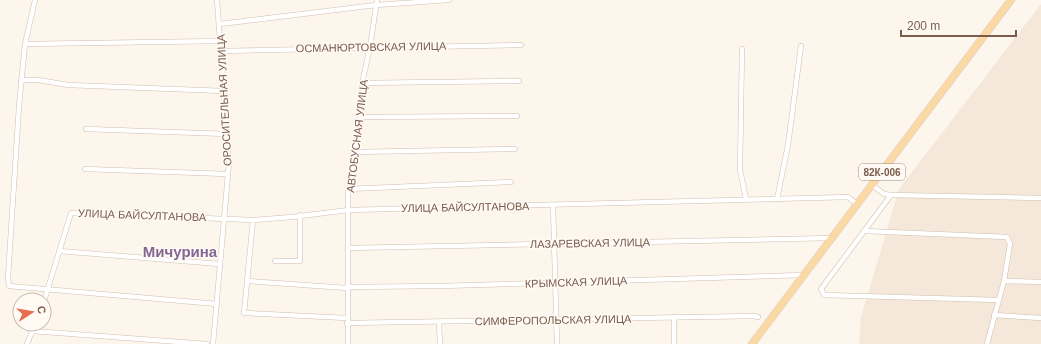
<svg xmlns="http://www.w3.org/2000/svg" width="1041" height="344" font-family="Helvetica,sans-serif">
<rect width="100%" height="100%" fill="#fdf6ec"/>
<path fill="#f5e8da" d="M1041 4V344H859L861 317 899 189Z"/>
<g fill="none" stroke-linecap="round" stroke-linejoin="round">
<g stroke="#d1beb0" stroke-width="5.5">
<g id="street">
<path d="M35 0 25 44 19 106 8 277 9 286 217 304"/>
<path d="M220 24 376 5 449 0"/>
<path d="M25 44 221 41"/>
<path d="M742 49 740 170 746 199"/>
<path d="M222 51 521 45"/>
<path d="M21 80H38L68 85 224 91"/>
<path d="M362 83 519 81"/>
<path d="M361 117 517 116"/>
<path d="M86 129 227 134"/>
<path d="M355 152 515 149"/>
<path d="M85 169 228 174"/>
<path d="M872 185 884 194 891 195 1041 198"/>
<path d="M348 189 511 182"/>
<path d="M891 195 821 289 824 295 998 300"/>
<path d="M777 199 788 145 801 46"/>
<path d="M553 205 557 344"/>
<path d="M253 220 244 313 347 318"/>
<path d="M864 231 1007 237 1010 244 1004 281 987 344"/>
<path d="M348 248 833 238"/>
<path d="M59 251 220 264"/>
<path d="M275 261H300V215"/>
<path d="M248 281 347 288"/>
<path d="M1004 281 1041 282"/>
<path d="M347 287 440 286 805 275"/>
<path d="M44 301 71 213 253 220 292 217 349 210 848 197 858 205"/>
<path d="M994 315 1041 318"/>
<path d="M439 322 440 344"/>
<path d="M347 323 754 316 758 317"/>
<path d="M32 331 207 344"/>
<path d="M27 344 35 324"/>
<path d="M213 344 229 163 217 0"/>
<path d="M348 344V189L361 117 362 83 370 47 377 0"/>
<path d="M674 344V317"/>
</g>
</g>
<g stroke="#dad1cd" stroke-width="8">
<path id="primary" d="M752 344 1011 0"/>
</g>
<use href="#street" stroke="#fff" stroke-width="4.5"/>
<use href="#primary" stroke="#fbd9a5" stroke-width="7"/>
</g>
<g text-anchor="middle" stroke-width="3.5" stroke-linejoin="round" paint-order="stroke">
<rect fill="#fffaf3" stroke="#a28b7f" stroke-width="1" x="859" y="164" width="46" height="16" rx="3"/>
<g font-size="10" font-weight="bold" fill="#7a5c4d">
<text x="882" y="176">82К-006</text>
</g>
<g font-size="11" fill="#7a5c4d" stroke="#fffaf3">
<text transform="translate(371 47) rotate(-1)" y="4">ОСМАНЮРТОВСКАЯ УЛИЦА</text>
<text transform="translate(224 100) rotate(-93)" y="4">ОРОСИТЕЛЬНАЯ УЛИЦА</text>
<text transform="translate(357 136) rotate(-83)" y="4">АВТОБУСНАЯ УЛИЦА</text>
<text transform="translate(465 207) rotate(-1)" y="4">УЛИЦА БАЙСУЛТАНОВА</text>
<text transform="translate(142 215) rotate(2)" y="4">УЛИЦА БАЙСУЛТАНОВА</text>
<text transform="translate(590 243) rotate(-1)" y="4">ЛАЗАРЕВСКАЯ УЛИЦА</text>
<text transform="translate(576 282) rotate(-2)" y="4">КРЫМСКАЯ УЛИЦА</text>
<text transform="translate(553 320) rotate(-1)" y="4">СИМФЕРОПОЛЬСКАЯ УЛИЦА</text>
</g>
<g font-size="15" font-weight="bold" fill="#846695" stroke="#fffaf3">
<text x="180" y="257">Мичурина</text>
</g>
</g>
<g transform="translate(32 312) rotate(78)"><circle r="19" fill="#fffaf3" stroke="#cabbb1"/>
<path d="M0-3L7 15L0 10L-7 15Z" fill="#e76f51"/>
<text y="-6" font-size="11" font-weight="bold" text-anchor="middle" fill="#7a5c4d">С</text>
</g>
<path d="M901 30v6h115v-6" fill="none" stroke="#7a5c4d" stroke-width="2"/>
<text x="907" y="30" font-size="12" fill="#7a5c4d" stroke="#fffaf3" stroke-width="3" paint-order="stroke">200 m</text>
</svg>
